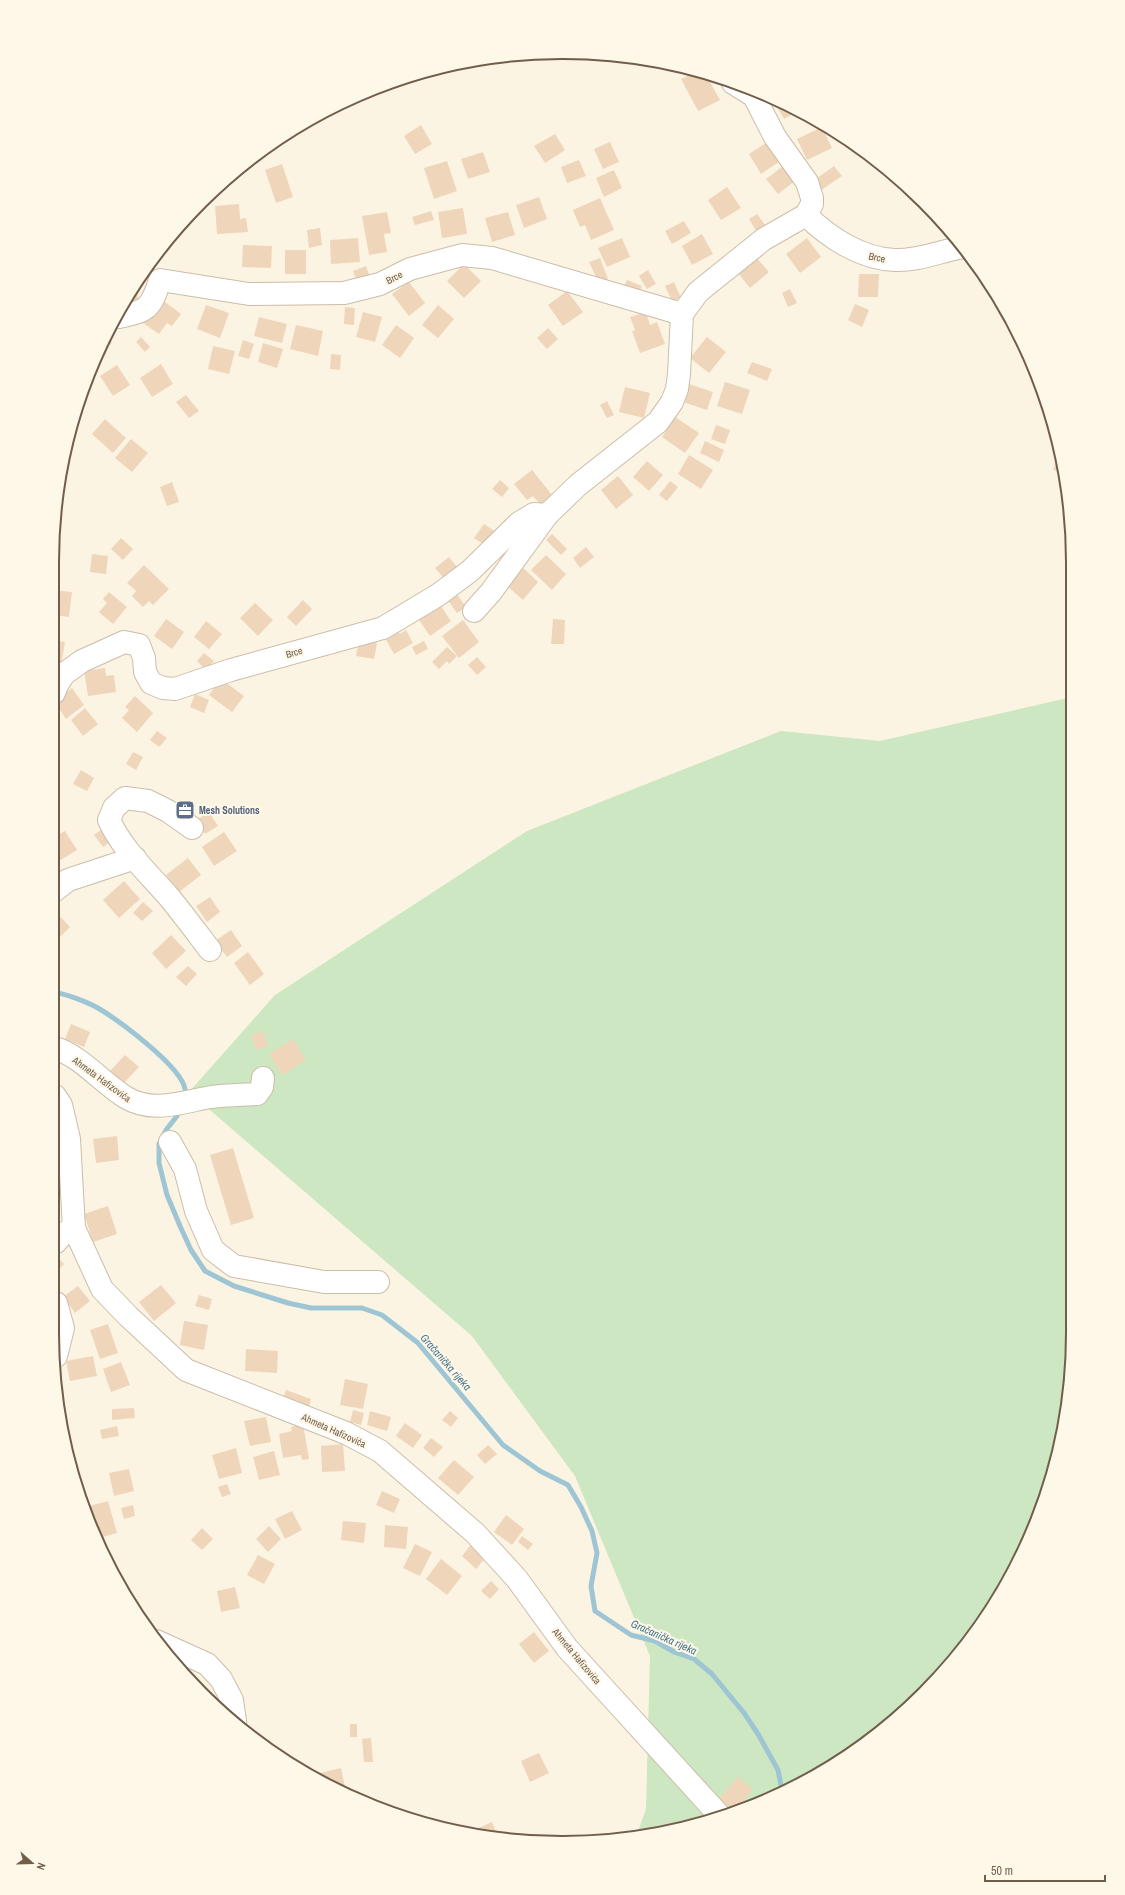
<svg xmlns="http://www.w3.org/2000/svg" width="1125" height="1895" font-family="'Archivo Narrow',sans-serif">
<rect width="100%" height="100%" fill="#fbf4e2"/>
<path fill="#cce7c1" d="M1072 697V1366L1046 1496 987 1616 946 1669 873 1737 758 1804 662 1833 636 1837 646 1809 650 1656 575 1476 472 1336 189 1092 275 995 527 831 781 731 880 741Z"/>
<g fill="none" stroke-linecap="round" stroke-linejoin="round">
<g stroke="#9ec5d4" stroke-width="5">
<path d="M55 993C65 993 89 1003 98 1008 118 1020 181 1066 185 1089 186 1091 184 1094 183 1097"/>
<path d="M179 1109 177 1116 166 1130 159 1144V1163L167 1195 180 1226 191 1250 205 1271 234 1286 288 1303 311 1308H362L382 1315 418 1343 503 1445 540 1471 568 1485 581 1507 592 1531 597 1553 591 1586 595 1611 631 1635 655 1641 674 1652 694 1659 712 1674 744 1713 758 1734 778 1770 782 1790"/>
</g>
</g>
<g fill="#efd6bb">
<path d="M695 72 706 75 720 100 698 111 681 79Z"/>
<path d="M776 101 793 110 795 113 784 119 774 102Z"/>
<path d="M421 125 432 144 415 154 404 136Z"/>
<path d="M822 127 832 148 807 160 797 139Z"/>
<path d="M555 134 565 150 545 163 534 146Z"/>
<path d="M610 142 619 162 603 169 594 149Z"/>
<path d="M766 143 779 162 761 174 749 154Z"/>
<path d="M483 152 490 172 468 179 461 159Z"/>
<path d="M579 160 586 176 567 183 561 167Z"/>
<path d="M447 161 457 191 434 199 424 168Z"/>
<path d="M282 164 293 197 276 203 265 170Z"/>
<path d="M783 166 795 181 778 194 766 179Z"/>
<path d="M834 166 842 176 820 191 813 181Z"/>
<path d="M614 170 622 188 604 197 596 178Z"/>
<path d="M727 187 741 208 721 220 708 200Z"/>
<path d="M539 197 547 219 524 228 516 205Z"/>
<path d="M600 198 614 230 591 240 585 225 580 227 573 210Z"/>
<path d="M239 204 240 219 246 218 248 232 217 234 215 206Z"/>
<path d="M463 208 467 234 442 238 438 212Z"/>
<path d="M431 211 434 220 415 225 412 217Z"/>
<path d="M387 212 391 233 384 234 387 252 369 255 362 216Z"/>
<path d="M508 212 515 235 492 242 485 218Z"/>
<path d="M757 214 766 226 757 232 749 219Z"/>
<path d="M684 221 691 233 672 244 665 231Z"/>
<path d="M320 228 322 245 309 248 307 230Z"/>
<path d="M702 234 713 254 692 265 682 246Z"/>
<path d="M358 238 360 262 331 264 330 240Z"/>
<path d="M622 238 630 257 607 267 598 248Z"/>
<path d="M807 238 821 257 800 273 786 254Z"/>
<path d="M243 245 272 246 271 268 242 267Z"/>
<rect x="285" y="250" width="21" height="24"/>
<path d="M756 257 769 272 750 288 738 273Z"/>
<path d="M600 258 608 279 599 283 589 262Z"/>
<path d="M464 264 481 281 464 298 447 281Z"/>
<path d="M366 266 370 277 357 282 353 271Z"/>
<path d="M648 270 656 284 647 289 639 276Z"/>
<path d="M859 274H879L878 297H858Z"/>
<path d="M627 280 642 286 638 295 623 289Z"/>
<path d="M137 281 138 303 126 304Z"/>
<path d="M409 282 425 303 409 316 392 294Z"/>
<path d="M674 282 681 298 672 301 665 286Z"/>
<path d="M790 289 797 303 788 307 782 293Z"/>
<path d="M567 291 583 312 563 326 548 305Z"/>
<path d="M161 299 181 314 172 326 167 323 159 334 143 323Z"/>
<path d="M855 304 869 310 862 327 848 320Z"/>
<path d="M206 305 229 313 220 338 197 329Z"/>
<path d="M438 305 454 319 438 338 422 325Z"/>
<path d="M345 307 355 308 354 325 344 324Z"/>
<path d="M363 312 382 317 375 342 356 337Z"/>
<path d="M646 312 650 325 657 322 665 344 640 353 632 331 635 330 630 317Z"/>
<path d="M259 317 287 324 282 343 254 336Z"/>
<path d="M296 325 323 331 318 356 290 349Z"/>
<path d="M396 325 414 338 400 358 382 345Z"/>
<path d="M548 328 558 339 547 349 537 338Z"/>
<path d="M141 337 150 347 145 352 136 342Z"/>
<path d="M707 337 726 352 709 373 690 358Z"/>
<path d="M108 339 112 342 101 357 100 356Z"/>
<path d="M243 340 254 344 249 359 238 356Z"/>
<path d="M263 343 283 349 277 368 258 362Z"/>
<path d="M213 346 235 351 229 374 208 369Z"/>
<path d="M331 354 341 355 340 370 330 369Z"/>
<path d="M752 362 772 369 767 381 747 373Z"/>
<path d="M161 364 173 384 152 397 140 378Z"/>
<path d="M117 365 130 385 113 396 100 376Z"/>
<path d="M725 382 750 390 742 414 717 406Z"/>
<path d="M689 384 713 392 707 410 683 402Z"/>
<path d="M625 387 650 393 644 418 619 412Z"/>
<path d="M186 395 199 411 189 418 176 402Z"/>
<path d="M607 401 614 415 607 418 600 405Z"/>
<path d="M675 417 699 433 685 453 662 437Z"/>
<path d="M105 419 126 438 113 453 92 434Z"/>
<path d="M716 425 730 430 725 444 711 439Z"/>
<path d="M131 439 148 453 132 472 115 458Z"/>
<path d="M705 441 724 450 719 462 700 453Z"/>
<path d="M689 455 713 470 701 489 678 474Z"/>
<path d="M1058 460 1060 469 1061 474 1053 469Z"/>
<path d="M647 461 663 475 649 491 633 477Z"/>
<path d="M532 470 553 496 541 505 533 496 527 500 514 484Z"/>
<path d="M618 476 633 495 616 509 601 490Z"/>
<path d="M500 480 509 488 502 497 492 489Z"/>
<path d="M670 481 678 487 667 501 659 495Z"/>
<path d="M172 482 179 502 167 506 160 487Z"/>
<path d="M484 524 496 532 486 546 474 538Z"/>
<path d="M552 534 567 549 561 555 546 540Z"/>
<path d="M121 538 133 549 123 560 111 549Z"/>
<path d="M586 547 594 557 580 568 573 558Z"/>
<path d="M92 554 108 556 106 574 90 572Z"/>
<path d="M546 555 566 574 552 590 531 570Z"/>
<path d="M449 557 460 571 447 582 435 568Z"/>
<path d="M144 565 169 589 153 605 149 601 143 607 132 596 136 591 127 583Z"/>
<path d="M522 567 538 582 523 600 506 585Z"/>
<path d="M53 590 72 592 69 617 53 615Z"/>
<path d="M109 592 127 607 113 624 99 612 107 603 103 599Z"/>
<path d="M456 593 466 607 457 613 447 599Z"/>
<path d="M303 600 312 609 296 626 287 617Z"/>
<path d="M255 603 273 620 258 636 240 618Z"/>
<path d="M439 603 451 621 430 636 417 617Z"/>
<path d="M166 619 184 632 172 649 154 636Z"/>
<path d="M553 619 565 620 564 644H551Z"/>
<path d="M463 620 479 642 459 658 442 636Z"/>
<path d="M206 621 222 634 209 649 194 637Z"/>
<path d="M396 629 400 634 406 630 413 643 394 654 384 636Z"/>
<path d="M54 640 65 642 61 665 54 664Z"/>
<path d="M359 640 377 643 374 659 356 656Z"/>
<path d="M424 641 428 649 416 655 412 647Z"/>
<path d="M447 647 457 656 449 664 447 661 439 669 432 662Z"/>
<path d="M204 653 214 661 206 670 197 661Z"/>
<path d="M477 657 486 667 477 675 468 665Z"/>
<path d="M105 668 106 676 114 675 116 692 88 696 84 671Z"/>
<path d="M221 679 244 696 232 712 209 695Z"/>
<path d="M72 688 84 705 66 719 54 701Z"/>
<path d="M195 694 209 700 204 713 190 707Z"/>
<path d="M135 696 153 713 137 732 122 718 129 710 125 707Z"/>
<path d="M85 708 98 724 83 736 71 720Z"/>
<path d="M157 731 167 738 159 747 150 740Z"/>
<path d="M54 739 60 747 54 751Z"/>
<path d="M133 752 143 757 136 770 126 764Z"/>
<path d="M81 770 94 778 87 791 73 784Z"/>
<path d="M209 812 218 826 205 834 197 820Z"/>
<path d="M101 830 110 842 103 847 94 835Z"/>
<path d="M65 831 77 850 54 864V837Z"/>
<path d="M224 832 237 851 214 866 202 847Z"/>
<path d="M188 858 201 875 179 892 166 875Z"/>
<path d="M124 881 140 899 119 918 103 900Z"/>
<path d="M210 897 220 912 207 922 196 906Z"/>
<path d="M143 902 153 911 142 921 133 913Z"/>
<path d="M55 911 70 927 55 942Z"/>
<path d="M231 930 242 946 227 957 215 941Z"/>
<path d="M171 935 186 951 166 969 152 953Z"/>
<path d="M248 952 264 974 250 985 234 963Z"/>
<path d="M188 966 197 974 186 986 176 977Z"/>
<path d="M71 1024 90 1032 84 1047 65 1039Z"/>
<path d="M263 1031 268 1046 256 1050 251 1035Z"/>
<path d="M293 1039 306 1060 282 1075 269 1054Z"/>
<path d="M125 1055 139 1067 123 1084 110 1071Z"/>
<path d="M117 1136 119 1160 96 1163 93 1139Z"/>
<path d="M233 1148 254 1218 231 1225 210 1155Z"/>
<path d="M55 1159 59 1163 56 1167Z"/>
<path d="M108 1206 117 1234 93 1242 84 1214Z"/>
<path d="M57 1257 64 1264 56 1273V1259Z"/>
<path d="M161 1285 176 1303 154 1321 139 1302Z"/>
<path d="M78 1286 90 1301 75 1313 63 1297Z"/>
<path d="M199 1295 212 1299 209 1310 195 1306Z"/>
<path d="M184 1321 208 1325 204 1350 180 1345Z"/>
<path d="M108 1324 118 1353 100 1359 90 1330Z"/>
<path d="M246 1349 278 1351 277 1373 245 1371Z"/>
<path d="M93 1356 97 1376 70 1381 66 1361Z"/>
<path d="M121 1362 130 1385 111 1392 103 1369Z"/>
<path d="M345 1379 368 1384 363 1409 340 1405Z"/>
<path d="M286 1390 311 1399 309 1407 283 1398Z"/>
<path d="M134 1408 135 1418 112 1420V1409Z"/>
<path d="M353 1410 364 1413 361 1425 350 1422Z"/>
<path d="M370 1411 391 1417 387 1431 367 1425Z"/>
<path d="M450 1411 458 1418 451 1427 442 1420Z"/>
<path d="M266 1417 271 1442 250 1446 244 1421Z"/>
<path d="M405 1423 422 1435 413 1448 396 1436Z"/>
<path d="M303 1424 309 1459 302 1460 301 1455 283 1458 279 1434 292 1431 291 1427Z"/>
<path d="M117 1426 119 1436 102 1439 100 1430Z"/>
<path d="M431 1438 443 1447 434 1457 423 1448Z"/>
<path d="M343 1444 345 1471 322 1472 321 1446Z"/>
<path d="M488 1445 497 1454 485 1464 477 1455Z"/>
<path d="M236 1448 242 1473 219 1479 212 1455Z"/>
<path d="M274 1451 280 1475 259 1480 253 1457Z"/>
<path d="M454 1460 474 1477 458 1495 438 1478Z"/>
<path d="M129 1469 134 1491 114 1496 109 1473Z"/>
<path d="M227 1484 231 1494 222 1497 218 1487Z"/>
<path d="M382 1491 400 1499 394 1513 376 1505Z"/>
<path d="M108 1501 117 1533 99 1538 90 1506Z"/>
<path d="M133 1505 135 1516 124 1519 121 1508Z"/>
<path d="M292 1511 302 1530 285 1539 275 1519Z"/>
<path d="M506 1515 524 1529 512 1545 494 1532Z"/>
<path d="M343 1521 366 1523 364 1543 341 1540Z"/>
<path d="M385 1525 408 1527 406 1549 384 1547Z"/>
<path d="M269 1526 281 1539 268 1552 256 1539Z"/>
<path d="M202 1528 213 1539 202 1550 191 1540Z"/>
<path d="M522 1536 533 1544 528 1550 518 1542Z"/>
<path d="M472 1543 487 1556 476 1569 462 1556Z"/>
<path d="M415 1544 432 1552 420 1576 403 1568Z"/>
<path d="M258 1555 275 1564 264 1584 247 1575Z"/>
<path d="M441 1559 462 1576 447 1595 426 1579Z"/>
<path d="M491 1581 499 1589 490 1599 481 1591Z"/>
<path d="M235 1587 240 1608 221 1612 217 1591Z"/>
<path d="M534 1632 549 1651 534 1663 519 1644Z"/>
<rect x="350" y="1724" width="7" height="13"/>
<path d="M371 1738 373 1762H364L362 1739Z"/>
<path d="M539 1753 549 1773 530 1782 521 1761Z"/>
<path d="M341 1768 345 1787 336 1790 322 1782 320 1773Z"/>
<path d="M738 1777 753 1790 743 1800 746 1802 740 1810 734 1811 719 1798Z"/>
<path d="M492 1822 499 1839 475 1835 474 1830Z"/>
</g>
<g fill="none" stroke-linecap="round" stroke-linejoin="round">
<g stroke="#cbbda9" stroke-width="24">
<g id="minor">
<path d="M806 215C829 238 862 259 895 260 917 261 938 252 959 248"/>
<path d="M119 317C148 311 151 308 160 280L249 294 344 293 380 284 410 269 462 255 492 258 682 314"/>
<path d="M474 611 491 592 547 515 578 485 658 422 672 402 677 389 679 374 682 314 698 292 764 239 806 215 812 204V198L807 182 775 137 754 96 733 83"/>
<path d="M54 693 57 685 64 674 82 661 124 642 139 645 144 658 145 672 151 683 163 688 175 689 231 670 383 628 438 595 470 571 519 523 534 514 547 515"/>
<path d="M192 828 168 811 148 801 125 798 114 808 109 820C122 849 148 873 169 897 183 914 197 933 210 950"/>
<path d="M54 891 68 880 135 858"/>
<path d="M55 1048C82 1057 101 1082 125 1097 153 1114 181 1102 211 1097 226 1095 242 1095 257 1094L262 1087 263 1078"/>
<path d="M55 1096 61 1105 69 1139 74 1228 102 1289 128 1316 186 1370 346 1433 380 1451 475 1533 517 1579 567 1648 720 1816"/>
<path d="M170 1142 185 1169 196 1211 213 1250 234 1266 324 1282H378"/>
<path d="M56 1242 63 1234 74 1228"/>
<path d="M56 1303 63 1328 56 1356"/>
<path d="M156 1641 207 1664 221 1679 232 1700 235 1721"/>
</g>
</g>
<use href="#minor" stroke="#fff" stroke-width="22"/>
</g>
<defs>
<g id="office-square" transform="scale(1)"><rect x="-9" y="-9" width="18" height="18" rx="4" fill="#5c6f8a" stroke="#fef8e8"/><path d="M-6-3h4V-5.5h4V-3h4V5H-6ZM-1-4.5V-3h2v-1.5ZM-6 0V1H6V0Z" fill="#fff"/></g>
</defs>
<g fill-rule="evenodd">
<use href="#office-square" x="185" y="810"/>
</g>
<g text-anchor="middle" stroke-width="4" stroke-linejoin="round" paint-order="stroke">
<g font-size="10" fill="#715d4a" stroke="#fef8e8">
<text transform="translate(877 257) rotate(12)" y="4">Brce</text>
<text transform="translate(394 277) rotate(-27)" y="4">Brce</text>
<text transform="translate(294 652) rotate(-16)" y="4">Brce</text>
<text transform="translate(102 1079) rotate(36)" y="4">Ahmeta Hafizovića</text>
<text transform="translate(334 1430) rotate(24)" y="4">Ahmeta Hafizovića</text>
<text transform="translate(577 1656) rotate(50)" y="4">Ahmeta Hafizovića</text>
</g>
<g font-size="10" font-weight="bold" fill="#4e5e75" stroke="#fef8e8" text-anchor="start">
<text x="199" y="814">Mesh Solutions</text>
</g>
<g font-size="11" font-style="italic" fill="#48768a" stroke="#fef8e8">
<text transform="translate(446 1362) rotate(49)" y="4">Gračanička rijeka</text>
<text transform="translate(664 1637) rotate(24)" y="4">Gračanička rijeka</text>
</g>
</g>
<path d="M0 0H1125V1895H0ZM562 59H563A503 503 0 0 1 1066 562V1333A503 503 0 0 1 563 1836H562A503 503 0 0 1 59 1333V562A503 503 0 0 1 562 59Z" fill="#fef8e8" fill-rule="evenodd"/>
<path fill="none" stroke="#715d4a" stroke-width="2" d="M562 59H563A503 503 0 0 1 1066 562V1333A503 503 0 0 1 563 1836H562A503 503 0 0 1 59 1333V562A503 503 0 0 1 562 59Z"/>
<g transform="translate(32 1863) rotate(110)" stroke="#fef8e8" stroke-width="3" paint-order="stroke">
<path d="M0-3L7 15L0 10L-7 15Z" fill="#715d4a"/>
<text y="-6" font-size="11" font-weight="bold" text-anchor="middle" fill="#715d4a">N</text>
</g>
<path d="M985 1875v6h120v-6" fill="none" stroke="#715d4a" stroke-width="2"/>
<text x="991" y="1875" font-size="12" fill="#715d4a" stroke="#fef8e8" stroke-width="3" paint-order="stroke">50 m</text>
</svg>
